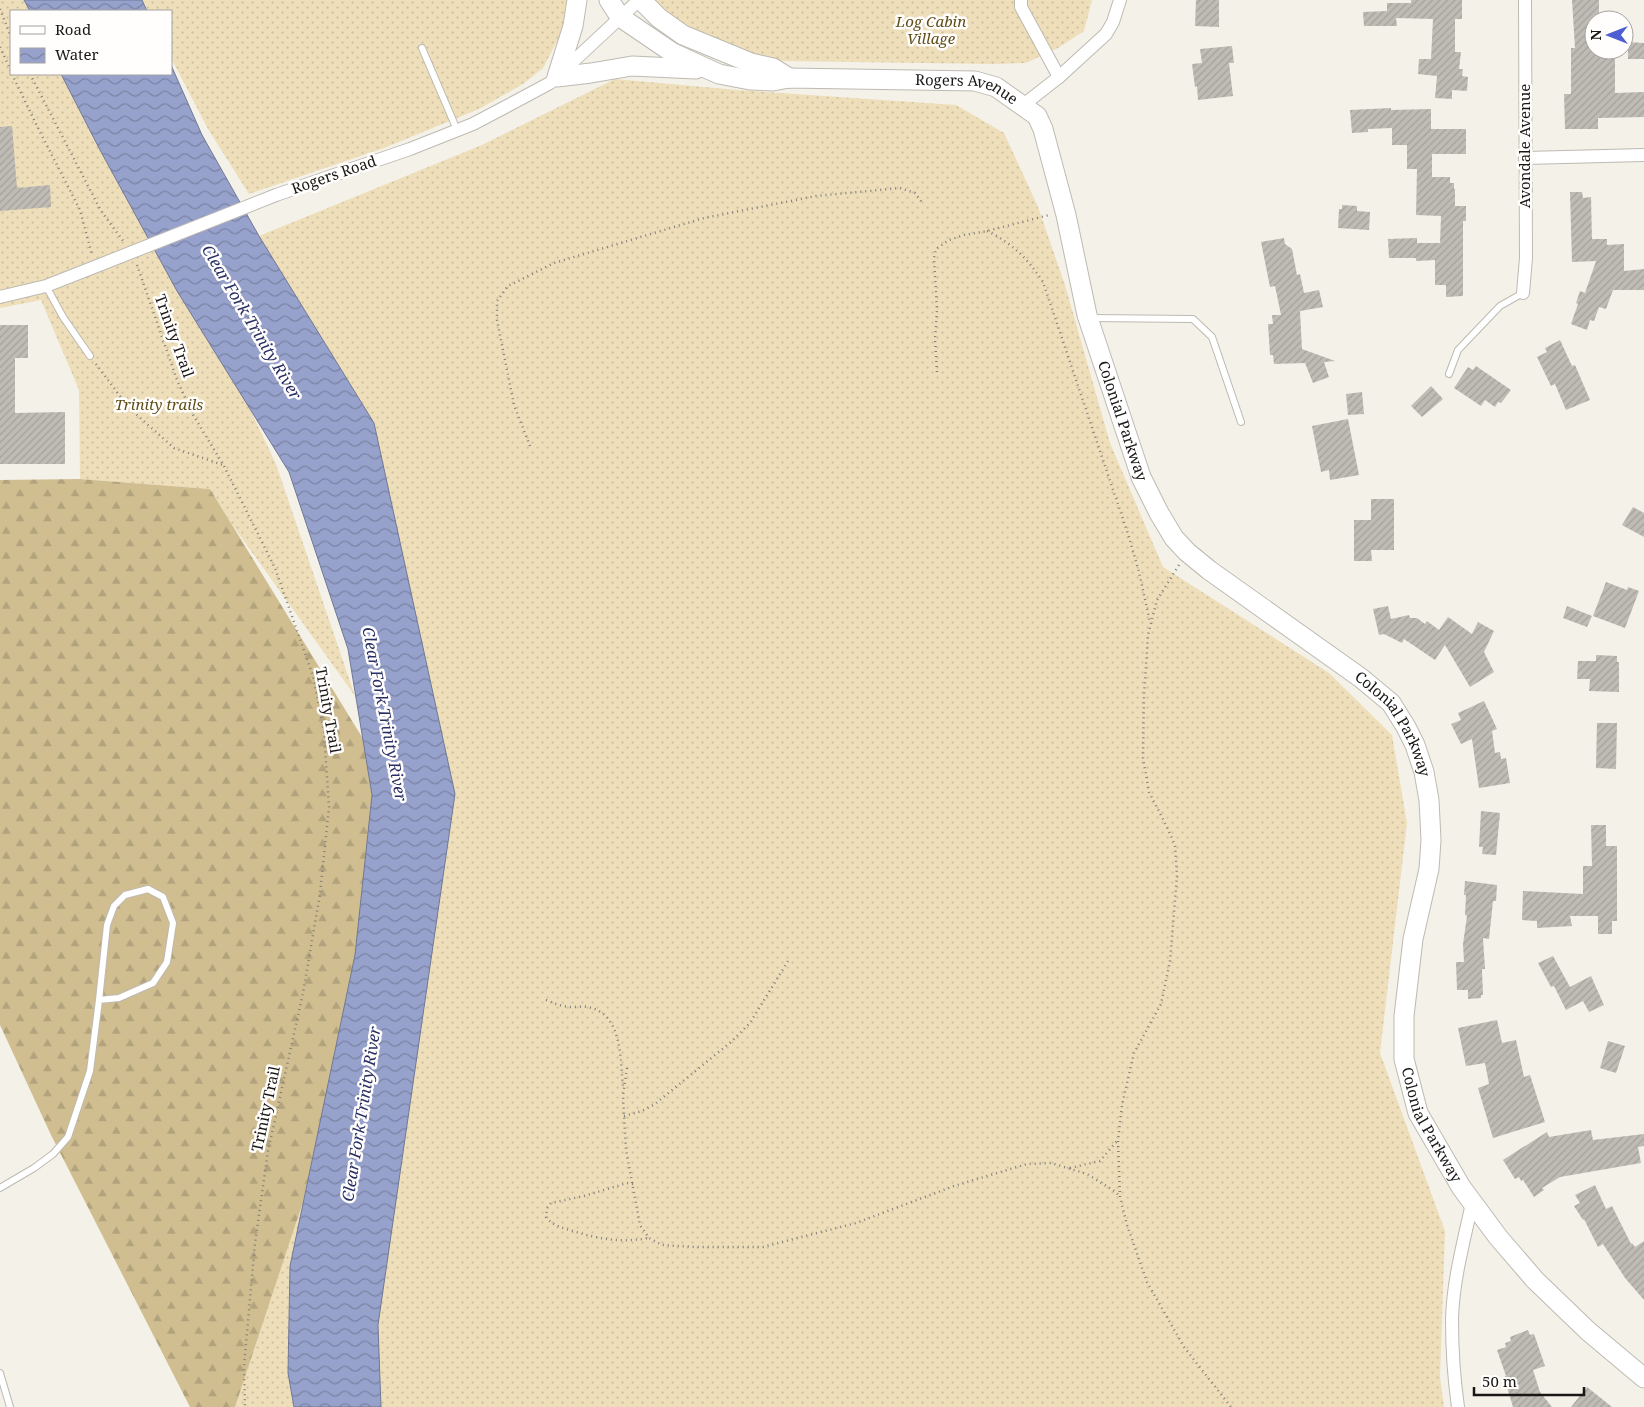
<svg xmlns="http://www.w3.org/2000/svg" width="1644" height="1407" font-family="'Noto Serif',serif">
<defs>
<pattern id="grass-dots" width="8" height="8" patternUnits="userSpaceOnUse" patternTransform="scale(1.25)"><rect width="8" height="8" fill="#eedfba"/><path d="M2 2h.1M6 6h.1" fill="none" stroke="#ccbf9f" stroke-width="1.8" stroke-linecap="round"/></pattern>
<pattern id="forest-firs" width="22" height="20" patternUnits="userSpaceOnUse" patternTransform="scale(1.25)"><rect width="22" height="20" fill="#d0be91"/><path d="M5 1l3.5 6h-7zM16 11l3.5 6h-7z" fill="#b2a37c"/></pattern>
<pattern id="water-waves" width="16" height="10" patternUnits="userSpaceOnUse" patternTransform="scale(1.25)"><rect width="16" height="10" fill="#97a2cc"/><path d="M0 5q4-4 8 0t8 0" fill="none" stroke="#7a83a4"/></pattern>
<pattern id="building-hatch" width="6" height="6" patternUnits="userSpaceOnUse" patternTransform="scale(1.25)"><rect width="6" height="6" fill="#bfbcb5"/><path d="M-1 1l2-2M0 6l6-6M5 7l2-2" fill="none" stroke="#a4a19b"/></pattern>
</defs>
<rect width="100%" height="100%" fill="#f4f1e9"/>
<g fill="url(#grass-dots)">
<path d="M0 0H55L60 11H11V74H90L276 464 355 696 231 523 210 489 80 479 79 390 41 300 0 308Z"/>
<path d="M142 0H570L564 28 543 68 523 84 479 109 384 148 249 194 208 129 171 58V11H148Z"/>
<path d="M652 0H1092L1084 31 1058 48 1026 63 993 64 783 61 740 53 701 38Z"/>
<path d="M615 79 737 90 956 105 1004 133 1038 207 1065 285 1110 443 1163 567 1329 673 1392 735 1407 823 1380 1053 1445 1231 1440 1377 1444 1407H235L303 1202 394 1213 374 423 259 236 482 145Z"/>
</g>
<path fill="url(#forest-firs)" d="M80 479 210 489 395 791 303 1202 235 1407H190L51 1135 0 1025V480Z"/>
<g fill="url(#water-waves)" stroke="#717895">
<path d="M24 0H142L147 11H30Z"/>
<path d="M171 65 202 135 259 236 374 423 455 794 378 1325 381 1407H294L288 1373 290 1266 355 955 372 795 348 649 289 472 177 291 100 150 61 74H171Z"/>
</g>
<g fill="url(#building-hatch)">
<path d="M1196 0H1219V27L1195 26Z"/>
<path d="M1411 0H1462V19H1455V52H1461L1459 69H1463L1462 76 1468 77 1467 91 1452 90V99L1435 98 1437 76 1418 74 1419 59H1431L1433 19 1396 18 1397 26H1364L1363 12 1387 11V3H1411Z"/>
<path d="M1572 0H1599V20H1594V50H1602V58H1615V93L1644 92V117L1598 118V129H1565L1564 94H1571V48H1575Z"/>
<path d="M1628 42 1644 43V59H1628Z"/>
<path d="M1232 46 1234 63H1229L1233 96 1198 100 1197 86 1195 87 1192 64 1202 63 1200 49Z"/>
<path d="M1391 108V110L1431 109V129H1466V154H1432V177H1450V183H1454V189H1455V206H1466V221H1463V296L1446 297V285H1435V260L1416 261V258H1389L1388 239 1417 238V243H1440L1441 216 1416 215 1417 169H1407V145H1392V128L1368 129V132L1352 133 1350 110Z"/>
<path d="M12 126 17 188 50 185 51 207 0 211V127Z"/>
<path d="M1570 192H1582L1583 198 1591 197 1592 239H1607V245L1624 244V271L1644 269V290H1613L1606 309 1599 307 1594 321 1590 320 1587 330 1571 324 1578 304 1576 303 1580 291 1585 293 1596 261 1572 262Z"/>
<path d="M1342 205 1357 206V211L1370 212 1369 230 1338 228 1339 209H1342Z"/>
<path d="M1284 238 1285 244 1292 249 1297 275 1300 274 1304 293 1319 290 1323 307 1300 311 1302 349 1335 361 1324 362 1329 377 1313 383 1305 363 1274 364 1273 355H1270L1268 324H1273L1272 315H1281L1275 286 1270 287 1261 242Z"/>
<path d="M0 325H28V358H15V413L65 412V464H0Z"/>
<path d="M1560 340 1572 366 1575 365 1590 400 1566 410 1555 384 1551 386 1537 357 1547 352 1545 348Z"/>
<path d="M1476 366 1511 390 1501 403 1498 402 1495 407 1485 400 1481 406 1454 388 1468 367 1473 370Z"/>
<path d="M1431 386 1443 399 1422 417 1411 406Z"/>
<path d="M1362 392 1364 414 1348 415 1346 394Z"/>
<path d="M1348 419 1359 475 1330 480 1329 470 1321 472 1312 426Z"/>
<path d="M1371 499H1394V550H1371L1372 561H1354V520H1371Z"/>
<path d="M1633 507 1644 513V537L1622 525Z"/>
<path d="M1606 582 1627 590 1628 587 1639 591 1625 628 1593 616Z"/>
<path d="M1388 606 1391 619 1409 615 1410 618H1417L1425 624 1427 621 1439 630 1448 617 1472 634 1478 622 1494 631 1484 652 1494 672 1470 687 1445 645 1435 660 1404 639 1402 643 1384 634 1379 635 1373 609Z"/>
<path d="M1567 606 1592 616 1587 627 1563 618Z"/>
<path d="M1596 655 1617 656V662H1619V692L1589 691 1590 679H1577L1578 661H1596Z"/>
<path d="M1484 701 1497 729 1492 731 1495 753 1500 752 1501 759 1506 758 1510 783 1479 788 1472 739 1461 744 1451 724 1461 720 1458 713Z"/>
<path d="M1597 723H1617L1616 769 1596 768Z"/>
<path d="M1481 811 1500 813 1496 855 1482 854 1483 847H1479Z"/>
<path d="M1591 825H1606V846H1617V921H1612V934H1598V916H1570L1572 926 1537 928V921L1522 920 1523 891 1583 894V866H1592Z"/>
<path d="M1465 881 1497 885 1496 901H1493L1489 939 1483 938 1485 969H1482L1483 995H1481V998L1468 999V990H1457L1456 962H1464L1463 944 1467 916 1465 915 1466 895H1464Z"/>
<path d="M1553 956 1570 987 1591 976 1604 1005 1589 1012 1583 1001 1566 1010 1554 986 1551 987 1538 963Z"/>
<path d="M1497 1020 1502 1043 1516 1040 1524 1077 1530 1075 1545 1122 1493 1138 1478 1088 1489 1084 1485 1063 1466 1066 1458 1028Z"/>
<path d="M1608 1041 1625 1046 1616 1073 1600 1068Z"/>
<path d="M1591 1130 1593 1140 1644 1134V1146L1638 1147 1641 1163 1560 1177 1542 1188 1544 1190 1534 1197 1523 1180 1521 1181 1519 1177 1515 1179 1503 1160 1547 1132 1549 1137Z"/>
<path d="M1595 1185 1606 1209 1612 1206 1631 1244 1632 1243 1635 1247 1644 1241V1300L1625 1278 1603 1244 1598 1247 1584 1219 1583 1220 1574 1206 1580 1203 1575 1195Z"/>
<path d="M1528 1330 1530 1335 1534 1334 1545 1366 1533 1370 1540 1392 1552 1407H1513L1504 1377 1506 1376 1497 1350 1506 1347 1505 1343 1511 1341 1510 1337Z"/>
<path d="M1587 1387 1612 1407H1571Z"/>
</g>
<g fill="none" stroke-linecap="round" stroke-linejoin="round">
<g stroke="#bdbab2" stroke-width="8">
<g id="lane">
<path d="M422 48 457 130"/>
<path d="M46 286 63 317 90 356"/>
<path d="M1089 318 1193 319 1212 337 1241 422"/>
<path d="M1449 374 1458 350 1500 306 1523 293"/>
<path d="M0 1188 34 1168 53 1154 68 1137 90 1071 99 1000 107 925 114 906 125 895 148 889 163 897 173 923 167 962 153 983 119 998 99 1000"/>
<path d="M0 1373 10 1407"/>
</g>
</g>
<g stroke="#bdbab2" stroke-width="14">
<g id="street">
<path d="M1021 0V7L1059 77"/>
<path d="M1022 106 1059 77 1106 34 1113 22 1120 0"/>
<path d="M1525 158 1644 155"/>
<path d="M276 195 410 149 473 124 509 105 550 83 639 0"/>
<path d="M1523 293 1526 258 1525 0"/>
<path d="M0 297 46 286 102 264"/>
<path d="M1458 1407C1454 1379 1452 1348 1452 1319 1453 1280 1464 1241 1472 1203"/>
</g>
</g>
<g stroke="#bdbab2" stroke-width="21">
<g id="secondary">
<path d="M577 0 573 26 557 77 591 73 632 66 696 69"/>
<path id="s1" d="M609 0 620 17 673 53 710 70 719 74 750 80 773 81 789 78 975 81 996 87 1037 116 1043 129 1066 215 1087 315 1141 477 1159 513 1174 538 1187 552 1209 570 1361 678 1391 703 1406 727 1415 745 1424 772 1429 800 1431 840 1429 869 1413 939 1404 1016V1059L1418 1113 1461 1187 1498 1237 1535 1280 1588 1331 1644 1378"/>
<path d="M641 0 659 18 683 35 751 63 773 68 789 78"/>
</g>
</g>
<g stroke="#807e79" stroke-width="2.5" stroke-dasharray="1 4" stroke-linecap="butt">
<path d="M0 9 11 37"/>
<path d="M0 47 11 71"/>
<path d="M12 74 38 128 80 210 92 255"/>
<path d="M30 74 101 211 124 242"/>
<path d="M987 231C1012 243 1028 259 1043 282L1129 537 1139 572 1150 622"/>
<path d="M137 265 177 380 192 413 224 466 275 568 313 676 324 732 329 807 320 894 303 993 268 1151 255 1243 244 1366 245 1407"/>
<path d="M96 364 128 407 174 448 223 465"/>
<path d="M937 372 935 339 937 310 934 258 936 249 949 240 964 235 987 231 1049 215"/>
<path d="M530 446 514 405 497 320V301L508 286 554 263 704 218 816 196 900 188 915 193 923 204"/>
<path d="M1179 565 1157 600 1148 635 1144 696 1143 758 1149 792 1165 823 1175 845 1177 876 1170 961 1161 1004 1134 1053 1122 1105 1118 1140 1120 1197 1127 1225 1147 1282 1184 1347 1231 1407"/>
<path d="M546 1000C555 1004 563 1007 573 1007 578 1007 583 1006 588 1007 623 1014 620 1059 623 1087"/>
<path d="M627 1068 623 1095 626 1150 637 1209 640 1225 649 1238 662 1245 695 1247H763L856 1223 954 1186 1027 1164 1051 1163 1087 1174 1116 1192 1119 1196"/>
<path d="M624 1116 642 1111 655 1104 731 1042 750 1023 788 961"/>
<path d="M1070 1168 1100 1161 1117 1141"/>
<path d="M633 1184 627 1183 584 1196 551 1203 547 1208 546 1217C553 1226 563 1228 573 1231 598 1239 622 1243 648 1238"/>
</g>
<use href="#lane" stroke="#fff" stroke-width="6"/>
<use href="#street" stroke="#fff" stroke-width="12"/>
<use href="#secondary" stroke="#fff" stroke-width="19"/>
<g stroke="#bdbab2" stroke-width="14" stroke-linecap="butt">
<path id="street-bridge" d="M102 264 276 195"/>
</g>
<use href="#street-bridge" stroke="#fff" stroke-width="12"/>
</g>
<g text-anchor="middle" stroke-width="5" stroke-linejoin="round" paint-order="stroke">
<g font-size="15" font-style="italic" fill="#5f4c17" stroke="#fffefd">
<text x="931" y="27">Log Cabin<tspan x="931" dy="17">Village</tspan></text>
<text x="159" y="410">Trinity trails</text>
</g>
<g font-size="15" fill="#191715" stroke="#fffefd">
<text dy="5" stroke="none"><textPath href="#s1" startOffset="385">Rogers Avenue</textPath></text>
<text transform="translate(1525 146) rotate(-90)" y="5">Avondale Avenue</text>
<text transform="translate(334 175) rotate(-19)" y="5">Rogers Road</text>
<text transform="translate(174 336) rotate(70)" y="5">Trinity Trail</text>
<text dy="5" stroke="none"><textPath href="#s1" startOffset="781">Colonial Parkway</textPath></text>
<text transform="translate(328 710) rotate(80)" y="5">Trinity Trail</text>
<text dy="5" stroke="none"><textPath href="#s1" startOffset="1201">Colonial Parkway</textPath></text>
<text transform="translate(266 1109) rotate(-78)" y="5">Trinity Trail</text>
<text dy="5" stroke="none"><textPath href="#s1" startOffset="1621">Colonial Parkway</textPath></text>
</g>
<g font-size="16" font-style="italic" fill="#272f64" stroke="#fffefd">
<text transform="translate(252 322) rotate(59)" y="6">Clear Fork Trinity River</text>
<text transform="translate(385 714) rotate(79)" y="6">Clear Fork Trinity River</text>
<text transform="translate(361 1114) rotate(-81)" y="6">Clear Fork Trinity River</text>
</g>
</g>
<rect x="10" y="10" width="162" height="65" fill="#fffefd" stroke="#a3a2a0"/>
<rect x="20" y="26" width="25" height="8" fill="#ffffff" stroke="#a3a2a0"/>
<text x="55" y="35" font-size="15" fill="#191715">Road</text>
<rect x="20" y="48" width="25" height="15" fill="url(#water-waves)" stroke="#a3a2a0"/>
<text x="55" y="60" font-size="15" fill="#191715">Water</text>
<g transform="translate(1609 35) rotate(270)"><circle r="24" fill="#fffefd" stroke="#a3a2a0"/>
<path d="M0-4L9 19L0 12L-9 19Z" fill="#4e5dd2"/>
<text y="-8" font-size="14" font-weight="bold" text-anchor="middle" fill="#191715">N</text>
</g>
<path d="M1474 1387v8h110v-8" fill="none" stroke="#191715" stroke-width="2.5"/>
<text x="1482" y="1387" font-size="15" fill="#191715" stroke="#fffefd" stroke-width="4" paint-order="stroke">50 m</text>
</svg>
